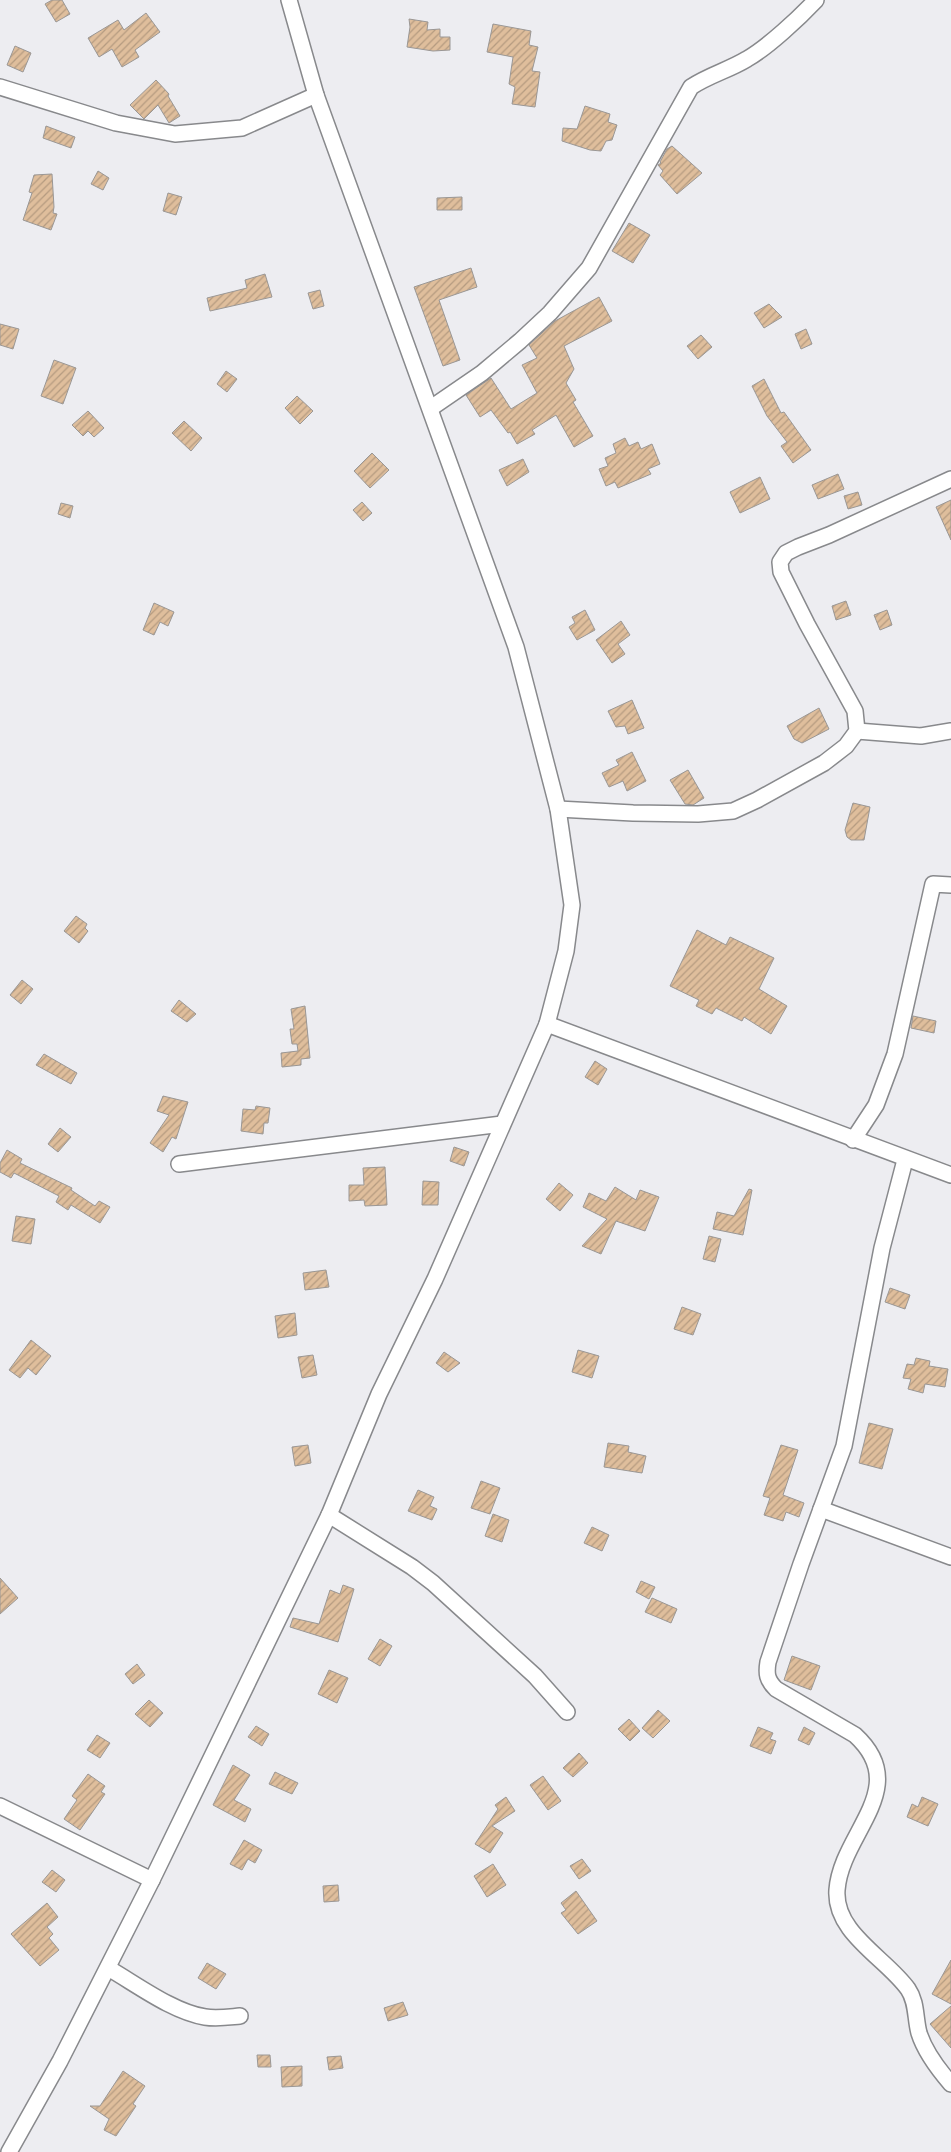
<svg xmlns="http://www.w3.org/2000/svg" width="951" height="2152" font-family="'Public Sans',sans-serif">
<defs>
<pattern id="building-hatch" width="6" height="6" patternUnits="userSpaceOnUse" patternTransform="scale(1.25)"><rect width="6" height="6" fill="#dfbe9c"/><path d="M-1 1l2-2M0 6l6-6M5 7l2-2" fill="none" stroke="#b59b80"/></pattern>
</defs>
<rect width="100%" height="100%" fill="#ededf1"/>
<g fill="url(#building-hatch)" stroke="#9a9795">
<path d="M52 0H62L70 14 56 22 45 4Z"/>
<path d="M146 13 160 32 135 50 139 57 122 67 112 49 99 57 88 38 118 20 124 30Z"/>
<path d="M409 19 428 22 427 30 440 29V37H450V50L433 51 407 47 410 27Z"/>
<path d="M493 24 531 31 529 45 538 47 532 71 540 72 535 107 512 104 515 87 509 84 513 57 487 52Z"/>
<path d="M15 46 31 53 23 72 7 65Z"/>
<path d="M156 80 169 94 168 96 180 116 169 123 158 105 144 119 130 105Z"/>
<path d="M585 106 610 114 608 122 617 125 612 140 606 141 601 151 590 150 562 141 563 128 577 129Z"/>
<path d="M46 126 75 137 71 148 43 138Z"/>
<path d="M672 146 702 173 677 194 660 175 663 171 658 165 661 163 660 162 667 149Z"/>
<path d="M98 171 109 178 103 190 91 184Z"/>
<path d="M52 174 54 207 53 213 57 214 51 230 23 220 32 193 29 192 34 175Z"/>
<path d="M168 193 182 197 176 215 163 211Z"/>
<path d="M462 197V210H437V198Z"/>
<path d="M629 223 650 235 633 263 612 251Z"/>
<path d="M471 268 477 287 439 300 460 360 443 366 414 287Z"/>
<path d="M265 274 272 297 210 311 207 298 247 288 245 280Z"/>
<path d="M320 290 324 306 313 309 308 293Z"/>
<path d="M599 297 612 321 564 346 574 369 566 383 576 400 573 402 593 436 574 447 556 415 532 430 535 434 517 444 510 432 508 433 491 410 480 417 466 395 491 378 511 409 537 393 522 365 537 358 529 345 555 321Z"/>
<path d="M769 304 782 317 764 328 754 313Z"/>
<path d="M0 324 19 329 13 349 0 345Z"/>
<path d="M806 329 812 344 801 349 795 334Z"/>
<path d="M701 335 712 347 698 359 687 346Z"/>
<path d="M54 360 76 368 63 404 41 396Z"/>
<path d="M226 371 237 379 227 392 217 384Z"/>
<path d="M764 379 781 413 784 412 811 450 793 463 781 446 787 442 767 416 752 386Z"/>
<path d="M297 396 313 411 300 424 285 408Z"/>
<path d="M88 411 104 428 94 437 88 431 83 436 72 425Z"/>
<path d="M184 421 202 438 191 451 172 433Z"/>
<path d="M625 438 629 446 638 442 641 449 652 444 660 464 648 469 651 474 618 488 615 482 606 486 599 469 608 466 605 458 616 453 613 444Z"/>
<path d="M372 453 389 470 370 488 354 471Z"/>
<path d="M523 459 529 472 507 486 499 470Z"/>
<path d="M838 474 844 489 818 499 812 485Z"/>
<path d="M760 477 770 499 740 513 730 492Z"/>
<path d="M858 492 862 505 848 509 844 496Z"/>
<path d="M951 500V540L936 507Z"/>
<path d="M362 502 372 513 363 521 353 510Z"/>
<path d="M61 503 73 506 70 518 58 514Z"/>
<path d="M846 601 851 615 836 620 832 606Z"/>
<path d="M154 603 174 612 168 626 160 622 154 635 143 630Z"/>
<path d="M585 610 595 630 577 640 569 627 575 623 572 617Z"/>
<path d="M887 610 892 625 880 630 874 615Z"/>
<path d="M621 621 630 635 618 644 625 654 612 663 596 640Z"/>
<path d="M632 700 644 728 628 734 625 726 616 727 608 711Z"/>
<path d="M819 708 829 729 802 743 794 739 787 726Z"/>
<path d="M632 752 646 781 627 791 623 781 609 787 602 773 619 765 616 760Z"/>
<path d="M688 770 704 798 693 805 685 804 670 780Z"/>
<path d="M853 803 870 807 864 840H851L847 837 845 830Z"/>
<path d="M76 916 87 924 85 928 88 931 79 943 64 931Z"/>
<path d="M697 930 726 945 730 937 774 958 759 989 787 1006 771 1034 744 1017 742 1021 716 1008 712 1014 696 1006 699 1000 670 986Z"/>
<path d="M22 980 33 989 21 1004 10 995Z"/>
<path d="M179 1000 196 1014 187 1022 171 1011Z"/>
<path d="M305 1006 310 1058 301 1059V1065L282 1067 281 1053 298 1051 297 1044H292L290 1029H294L291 1009Z"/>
<path d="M913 1016 936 1021 934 1033 911 1028Z"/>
<path d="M44 1054 77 1073 71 1084 36 1065Z"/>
<path d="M595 1061 607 1069 598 1085 585 1077Z"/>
<path d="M163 1096 188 1102 176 1139 172 1137 163 1152 150 1143 169 1115 157 1111Z"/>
<path d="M256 1106 270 1108 268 1123H264L263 1134 241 1131 243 1109 255 1110Z"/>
<path d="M60 1128 71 1137 58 1152 48 1144Z"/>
<path d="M454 1147 469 1152 464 1166 450 1161Z"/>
<path d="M7 1150 22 1159 20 1163 72 1188 71 1190 95 1206 99 1201 110 1207 100 1223 71 1205 68 1210 56 1202 59 1196 14 1173 11 1178 0 1172V1163Z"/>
<path d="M385 1167 387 1205 365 1206 364 1200 349 1201V1185H364L363 1168Z"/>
<path d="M423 1181 439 1182 438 1205H422Z"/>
<path d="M559 1183 573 1195 560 1211 546 1199Z"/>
<path d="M615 1187 636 1200 640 1190 659 1197 645 1231 616 1221 601 1254 582 1246 607 1219 583 1207 589 1193 606 1201Z"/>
<path d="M749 1189 752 1190 743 1235 713 1229 717 1212 734 1216Z"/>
<path d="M16 1216 35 1219 31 1244 12 1241Z"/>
<path d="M709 1236 721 1239 715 1262 703 1259Z"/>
<path d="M326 1270 329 1287 305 1290 303 1273Z"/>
<path d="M890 1288 910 1295 905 1309 885 1302Z"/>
<path d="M682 1307 701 1314 693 1335 674 1329Z"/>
<path d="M295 1313 297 1335 278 1338 275 1316Z"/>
<path d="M31 1340 51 1356 36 1375 28 1368 20 1378 9 1370Z"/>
<path d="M578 1350 599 1356 592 1378 572 1372Z"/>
<path d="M444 1352 460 1363 448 1372 436 1363Z"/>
<path d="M313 1355 317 1375 302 1378 298 1357Z"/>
<path d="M916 1358 930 1361 929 1366 948 1369 945 1387 925 1384 923 1393 908 1389 911 1379 903 1378 907 1364 914 1365Z"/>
<path d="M869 1423 893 1429 882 1469 859 1463Z"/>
<path d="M608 1443 629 1446 628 1452 646 1456 642 1473 604 1467Z"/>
<path d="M308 1445 311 1463 295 1466 292 1447Z"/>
<path d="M781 1445 798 1450 783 1495 804 1503 799 1517 786 1512 783 1521 764 1515 770 1498 763 1496Z"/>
<path d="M481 1481 500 1488 490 1514 471 1508Z"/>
<path d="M418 1490 434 1497 430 1506 437 1509 432 1520 408 1511Z"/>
<path d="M493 1514 509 1520 502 1542 485 1536Z"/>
<path d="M592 1527 609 1535 602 1551 584 1543Z"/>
<path d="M0 1578 18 1598 0 1614Z"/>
<path d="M641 1581 655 1587 649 1599 636 1592Z"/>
<path d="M343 1585 354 1589 338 1642 290 1627 293 1618 319 1624 330 1590 340 1594Z"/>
<path d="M652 1598 677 1609 671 1623 645 1612Z"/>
<path d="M380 1639 392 1646 380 1666 368 1659Z"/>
<path d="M792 1656 820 1666 811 1690 784 1680Z"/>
<path d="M137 1664 145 1675 133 1684 125 1674Z"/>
<path d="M329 1670 348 1678 337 1703 318 1694Z"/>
<path d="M149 1700 163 1713 150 1727 135 1714Z"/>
<path d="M658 1710 670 1721 653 1738 642 1728Z"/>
<path d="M629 1719 640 1731 630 1741 618 1729Z"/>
<path d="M256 1726 269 1734 262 1746 248 1737Z"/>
<path d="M758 1727 773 1733 770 1739 776 1741 771 1754 750 1746Z"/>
<path d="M804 1727 815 1733 809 1745 798 1740Z"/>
<path d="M97 1735 110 1743 100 1758 87 1750Z"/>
<path d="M579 1753 588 1763 573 1777 563 1768Z"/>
<path d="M233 1765 250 1775 234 1800 251 1809 245 1822 213 1805Z"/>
<path d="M275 1772 298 1783 292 1794 269 1784Z"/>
<path d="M88 1774 105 1786 101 1792 105 1794 80 1830 64 1819 77 1800 72 1796Z"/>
<path d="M543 1776 561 1801 548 1810 530 1785Z"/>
<path d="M506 1797 515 1811 492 1826 503 1833 490 1853 475 1844 498 1809 495 1805Z"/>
<path d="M922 1797 938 1804 928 1826 907 1817 912 1804 918 1807Z"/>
<path d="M244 1840 262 1850 255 1863 248 1859 242 1870 230 1864Z"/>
<path d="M582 1859 591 1871 579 1879 570 1866Z"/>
<path d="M493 1864 506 1885 487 1897 474 1876Z"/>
<path d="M52 1870 65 1880 56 1892 42 1882Z"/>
<path d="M338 1885 339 1901 324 1902 323 1886Z"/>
<path d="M576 1891 597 1921 578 1934 561 1913 566 1910 561 1903Z"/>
<path d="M47 1903 58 1917 47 1927 53 1934 49 1938 59 1950 40 1966 11 1934Z"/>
<path d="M951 1960V2004L932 1994Z"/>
<path d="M207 1963 226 1974 216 1989 198 1978Z"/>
<path d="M403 2002 408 2015 388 2021 384 2008Z"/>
<path d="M951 2006V2048L930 2024Z"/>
<path d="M257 2055H270L271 2067H258Z"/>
<path d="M341 2056 343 2068 329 2070 327 2057Z"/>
<path d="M302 2066V2086L282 2087 281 2067Z"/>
<path d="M123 2071 145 2086 133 2104 136 2106 116 2136 104 2130 109 2119 90 2106H100Z"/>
</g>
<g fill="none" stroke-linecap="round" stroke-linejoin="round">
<g stroke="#88898c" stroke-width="18">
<g id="minor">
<path d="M0 87 116 123 175 134 242 128 316 95"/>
<path d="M431 408 482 373 520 341 550 313 589 268 691 87C709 75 729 70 747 59 768 47 799 18 816 0"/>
<path d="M857 731 921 736 951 731"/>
<path d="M558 809 633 813 698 814 733 811 757 800 824 763 846 746 857 731 855 711 807 624 781 572 780 562 786 553 798 547 829 535 951 479"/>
<path d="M547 1024 951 1175"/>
<path d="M853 1140 876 1105 895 1054 933 884 951 885"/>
<path d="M905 1160 882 1248 844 1446 801 1564 768 1662C766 1674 767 1680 776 1689L855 1735C913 1788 841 1833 837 1890 834 1933 886 1958 908 1989 917 2002 915 2018 919 2033 925 2052 938 2069 951 2084"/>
<path d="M179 1164 502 1124"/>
<path d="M821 1509 951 1557"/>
<path d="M329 1515 412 1567 433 1583 535 1676 567 1712"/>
<path d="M0 1806 152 1880"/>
<path d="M108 1968C136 1984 173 2012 205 2017 217 2019 229 2017 240 2016"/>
<path d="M9 2152 60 2061 152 1880 329 1515 379 1394 435 1279 547 1024 566 951 572 905 558 809 516 647 316 95 289 0"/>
</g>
</g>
<use href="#minor" stroke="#fff" stroke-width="15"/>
</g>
</svg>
